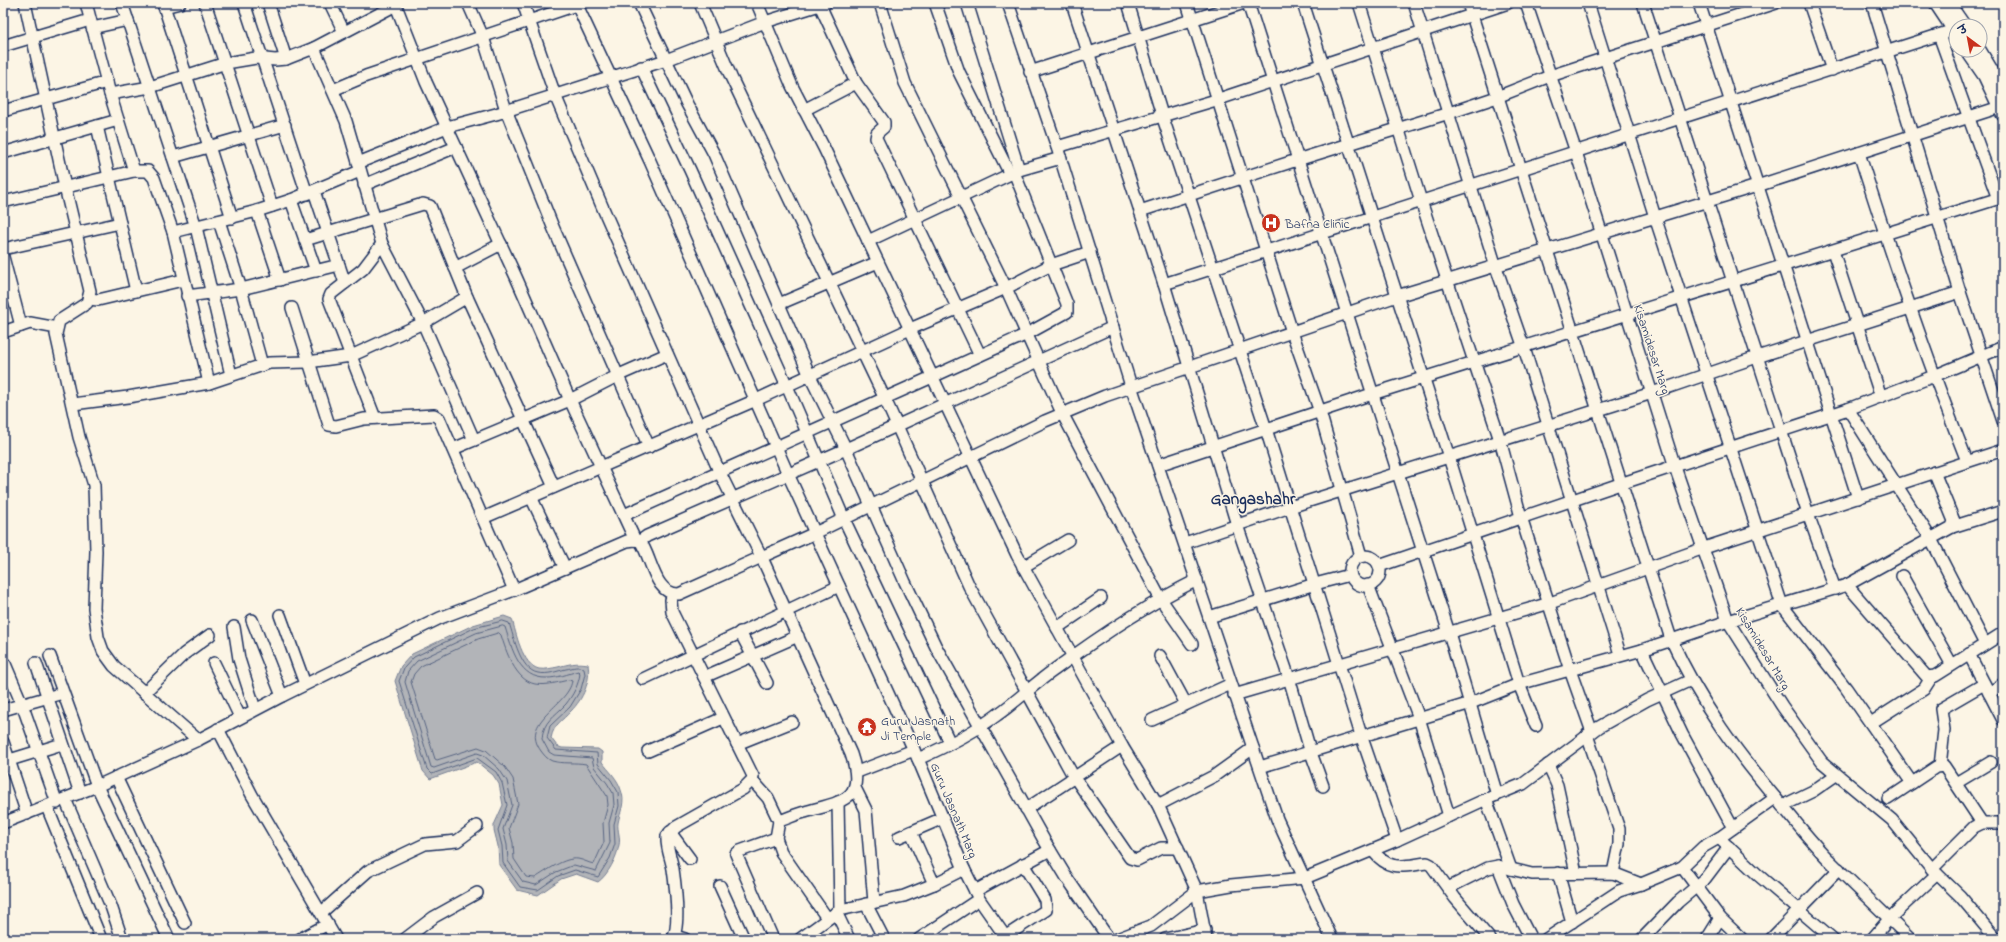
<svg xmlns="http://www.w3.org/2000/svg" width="2006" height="942" font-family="'Indie Flower','Playpen Sans Deva',sans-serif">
<rect width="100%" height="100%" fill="#fcf5e5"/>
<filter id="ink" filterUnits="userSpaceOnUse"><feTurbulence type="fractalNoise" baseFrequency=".025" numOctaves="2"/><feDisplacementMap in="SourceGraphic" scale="8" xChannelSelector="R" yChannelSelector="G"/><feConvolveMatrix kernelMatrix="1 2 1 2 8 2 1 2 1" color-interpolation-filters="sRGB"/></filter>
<g filter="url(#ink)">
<path fill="#b2b4b8" stroke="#767f94" d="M504 616 512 619C516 633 522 665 539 669 545 670 552 668 558 667 568 664 577 662 588 664 591 681 583 699 571 711 562 721 554 724 551 738L557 746 562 748 598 749 602 752V762C609 771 618 779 621 790 626 802 620 812 618 823 617 830 621 838 619 845 617 857 608 875 598 882L576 874 561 879 538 895 517 890 499 865 498 846 494 830V825L503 805 499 784 493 775 477 762 430 779 423 771 395 681 401 666 412 654 473 625Z"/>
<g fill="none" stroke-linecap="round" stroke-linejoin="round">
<g stroke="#576482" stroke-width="1">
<path d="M503 621 509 623C514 637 520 670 538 673 548 675 557 671 566 669 573 668 578 665 584 669L585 674 581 689 570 707 550 726 547 738 556 750 597 753 598 764 611 780 618 792 619 806 614 824 615 844 610 858 598 877 575 870 558 876 538 890 520 887 503 863 502 846 498 830 507 805 502 783 496 772 477 758 432 774 427 769 399 681 404 668 414 657 474 628Z"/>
<path d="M503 626 505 627C512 649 519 679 547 678 557 678 568 674 578 671L580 673C579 684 573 695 566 704 555 716 543 721 542 739L549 752 554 755 592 758 594 767 607 783 613 793 614 805 609 823 610 843 596 871 574 865 556 872 536 885 523 882 508 861 507 845 503 829 512 805 507 781 499 769 483 755 477 753 434 768 431 767 405 682 408 671 417 661 476 633Z"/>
<path d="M499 633 501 635C506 651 515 680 535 684 547 686 558 682 569 680L572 681C568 706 519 721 541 751 544 755 547 759 552 761 563 764 575 762 586 764L607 796 608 805 603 823 604 842 594 864C588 863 584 860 578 859 564 857 547 871 535 878L526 877 514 859 513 843 509 828 518 804 513 779 505 767 486 750 478 747 437 760 435 759 411 682 414 674 421 666 478 639Z"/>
</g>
<g stroke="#1b2f5e" stroke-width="14">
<g id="minor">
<path d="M25 3 65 187 90 291 87 303 59 321 56 334 79 437 94 485 96 551 94 608 98 637 103 651 114 666 198 740"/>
<path d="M86 3 110 94 134 171"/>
<path d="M122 3 196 227 231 375"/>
<path d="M163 3 232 218"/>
<path d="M205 3 272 206"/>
<path d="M244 3 307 194"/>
<path d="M268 3 286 59"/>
<path d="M330 3 344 32"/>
<path d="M395 3 426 82 516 277 570 400 635 540"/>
<path d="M468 3 483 37 506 110 553 227 649 447"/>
<path d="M523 3 555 95 602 206 720 473 762 558 851 754C867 801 842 801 805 812 797 814 788 818 779 821"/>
<path d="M576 3 650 161 788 474 918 759 964 869 979 899 1007 939"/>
<path d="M639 3 687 104 714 154 810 376 846 449 905 582 936 647 1044 840 1067 878 1109 939"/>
<path d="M700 3 731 77 885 399 969 586 1071 772 1130 858 1137 860 1161 848H1178"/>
<path d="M757 3 792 86 824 148 1017 555 1122 746 1158 805 1197 891 1206 939"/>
<path d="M819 3 856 83 884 122V127L877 133 876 138 980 355"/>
<path d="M880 3 905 83 1006 288 1062 413 1160 598 1192 644"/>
<path d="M935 3 959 72 1010 174"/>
<path d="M967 3 1019 170"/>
<path d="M1008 3 1057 147 1131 386 1277 819 1332 939"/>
<path d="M1072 3 1164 284 1237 525 1289 678 1310 750 1323 786"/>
<path d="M1128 3 1162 115 1266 429 1361 735 1397 840"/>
<path d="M1187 3 1292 332 1320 412 1361 556"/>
<path d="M1248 3 1449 633 1497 795"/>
<path d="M1303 3 1449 457 1519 684 1536 726"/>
<path d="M1359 3 1421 201 1500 440 1521 517 1570 670 1592 732"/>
<path d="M1414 3 1496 267 1524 348 1620 654"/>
<path d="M1468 3 1671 639C1701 705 1737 753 1784 808 1799 826 1813 844 1830 861 1856 887 1884 913 1910 939"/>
<path d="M1526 3 1576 152 1675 467 1728 621 1782 706 1822 762 1892 820 1932 869 1960 896 1996 939"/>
<path d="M1588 3 1655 217 1782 605 1846 688 1912 783"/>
<path d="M1643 3 1808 514 1835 589"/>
<path d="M1699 3 1858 498"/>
<path d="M1809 3 1832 70"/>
<path d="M1872 3 1960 292 2003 421"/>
<path d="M164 7 180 3"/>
<path d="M92 28 128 20"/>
<path d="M1939 35 1998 199"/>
<path d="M3 46 90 20"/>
<path d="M314 48 346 121 382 244 423 323 474 440"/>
<path d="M641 67 690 170 787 386 844 519 950 743"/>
<path d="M1030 72 1244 3"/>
<path d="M333 90 366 76 582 3"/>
<path d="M110 94 150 87 226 63 256 58 275 60 286 59 314 48 396 5"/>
<path d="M804 110 856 83"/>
<path d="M3 111 107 82"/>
<path d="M97 126 136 291"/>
<path d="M1057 147 1216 100 1508 3"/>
<path d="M3 153 118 120"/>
<path d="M1859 153C1892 257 1927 360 1967 461"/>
<path d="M173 157 285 125"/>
<path d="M358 163 447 127 496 114 666 60 765 22 826 3"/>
<path d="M364 185 456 147"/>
<path d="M314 191 345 283"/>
<path d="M291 200 316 271"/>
<path d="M3 202 134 171H148L154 178 173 232 209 383"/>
<path d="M257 211 280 280"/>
<path d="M1140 211 1297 160 1449 113 1497 97 1550 76 1776 3"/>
<path d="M219 221 241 289 262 365"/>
<path d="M173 232 257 211 291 200 360 171"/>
<path d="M305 240 423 204 430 206 467 297 554 487"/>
<path d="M868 241 1019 170 1061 158"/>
<path d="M3 249 120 223"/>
<path d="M1833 251 1881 397"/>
<path d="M3 257 21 326"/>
<path d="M455 268 501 244"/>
<path d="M1164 284 1954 30"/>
<path d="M187 296 241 289 339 265"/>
<path d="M89 299 98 300 183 280"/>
<path d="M779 304 878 262"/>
<path d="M292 308 329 425 336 426 364 419 434 415 439 418 514 590"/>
<path d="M3 332 30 323 57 328"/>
<path d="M73 404 128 397 209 383 269 363 308 362 351 356 423 323 467 297"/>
<path d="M1848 409 1931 539 1985 644"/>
<path d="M375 418 329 299 331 294 363 269 382 244"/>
<path d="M453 449 570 400 619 375 667 354"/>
<path d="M1158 465 1372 394 2003 197"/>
<path d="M531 497 565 568"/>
<path d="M624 515 932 377 1027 334 1067 312V304L1014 172"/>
<path d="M483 518 756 400 910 329 1006 288 1051 265 1090 252"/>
<path d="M1952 527 2003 511"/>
<path d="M640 541 647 536 846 449 1113 327"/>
<path d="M1185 543 1290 507 1652 393 1757 357 1960 292"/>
<circle cx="1365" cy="571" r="15"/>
<path d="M1379 566 1620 484 1848 409 1934 376 2003 347"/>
<path d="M1023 567 1068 540"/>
<path d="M1902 576 1952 665"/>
<path d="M1368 585 1419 718 1449 816"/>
<path d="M1847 585 1927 677 1935 676 2003 633"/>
<path d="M280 615 305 684"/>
<path d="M1209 617 1315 584 1350 575"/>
<path d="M252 620 282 696"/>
<path d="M234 627 239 659 255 709"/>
<path d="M1057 628 1101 598"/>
<path d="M740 632 767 683"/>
<path d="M1642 650 1682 734 1733 828"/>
<path d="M1969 654 2003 720"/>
<path d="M50 656 97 786 169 939"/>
<path d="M1160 656 1186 704"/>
<path d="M36 663 80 793"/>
<path d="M214 663 240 717"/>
<path d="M5 664 22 704 57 803"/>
<path d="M704 677 798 636"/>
<path d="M643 679 839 586"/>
<path d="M144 693 184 654 210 635"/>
<path d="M1989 693 2003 684"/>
<path d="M1234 695 1550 603 1704 548 2003 450"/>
<path d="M3 710 63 693"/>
<path d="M1152 720 1231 684"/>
<path d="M1871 723 1924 689 1931 678"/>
<path d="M218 729 252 795 336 939"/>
<path d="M1587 735 1619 829V844L1613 873"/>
<path d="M3 742 27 814"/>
<path d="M737 744 792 722"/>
<path d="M648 751 723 718"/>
<path d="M918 759C945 747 973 733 997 715 1017 701 1034 684 1054 670 1100 636 1146 605 1197 580"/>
<path d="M3 762 62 744"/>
<path d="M1548 765 1557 785 1576 873"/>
<path d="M1940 766 1944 730 1941 709 1984 684"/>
<path d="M1260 767 1471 703 1519 684 1642 650 1728 621 1847 585 1952 527 1954 521 1934 472"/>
<path d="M857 772 914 750"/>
<path d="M116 777 185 923"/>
<path d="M752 780 768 798 779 821 776 838 781 852 827 918"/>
<path d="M1956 783 1991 762"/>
<path d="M855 788 866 810 874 902"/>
<path d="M65 799 111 906 122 939"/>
<path d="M1486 799 1511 869"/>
<path d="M1888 799 1936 767 1944 766 1982 823"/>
<path d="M838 802 840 910"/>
<path d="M1158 805 1214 776 1253 748"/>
<path d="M1782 806 1813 791 1836 775"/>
<path d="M47 807 101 939"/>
<path d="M1026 809 1122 746"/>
<path d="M3 823 97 786 198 740 282 696 440 618 514 590 627 541 635 540 640 541C652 557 654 595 679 594L815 533 1045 421 1105 396 1397 296 1757 186 2000 107"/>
<path d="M670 832 690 859"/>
<path d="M911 832 934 884"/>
<path d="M899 837 943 818"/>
<path d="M1719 838 1758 875 1833 939"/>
<path d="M1373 851C1390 872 1402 866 1427 863L1431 865 1455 898 1490 939"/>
<path d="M1498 866 1513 904 1531 939"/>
<path d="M1682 867 1720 918 1742 939"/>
<path d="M1932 869 1974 827 1982 823H2003"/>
<path d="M1558 873 1572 922"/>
<path d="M720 886 744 939"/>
<path d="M1448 888 1488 868 1498 866 1532 874 1613 873 1641 884"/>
<path d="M975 891 1050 850"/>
<path d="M866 904 884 939"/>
<path d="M322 912 368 871 425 844 457 841 477 826"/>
<path d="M836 912 849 939"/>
<path d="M675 936 685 939"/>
<path d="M1006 936 1046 910 1045 900 1023 864"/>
<path d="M300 939 328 924"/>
<path d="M405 939 434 917 477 893"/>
<path d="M672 939C681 929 675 883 673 869 671 858 666 847 667 836L676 827 743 789 752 780 753 776 672 612 671 600 673 594"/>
<path d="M773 939 736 854 740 851 776 838"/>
<path d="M800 939 840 910 904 896 934 884 964 869"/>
<path d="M919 939 979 899"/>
<path d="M1117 939 1151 926 1197 891 1231 885 1305 878 1397 840 1482 801 1523 784 1599 727 1647 700 1691 680"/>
<path d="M1165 939 1205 930"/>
<path d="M1546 939 1619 891 1641 884 1682 867 1703 847 1722 836 1775 798"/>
<path d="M1642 939 1678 902 1704 880 1729 847"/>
<path d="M1707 939 1720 918"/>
<path d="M1771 939 1839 869"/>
<path d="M1872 939 1890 918 1937 874"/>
</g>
</g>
<g stroke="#1b2f5e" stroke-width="16">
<g id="major">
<path d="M1936 3 1956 33"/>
<path d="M1948 3 1964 26"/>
<path d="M1967 50 1985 76 2003 114"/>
<path d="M1979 50 2003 90"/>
</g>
</g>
<use href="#minor" stroke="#fcf5e5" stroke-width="11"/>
<use href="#major" stroke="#fcf5e5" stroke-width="13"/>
</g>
</g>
<defs>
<g id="hospital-disc" transform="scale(1)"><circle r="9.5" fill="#c8321e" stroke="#fcf5e5"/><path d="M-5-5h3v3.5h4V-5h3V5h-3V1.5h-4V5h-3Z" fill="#fff"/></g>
<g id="temple-disc" transform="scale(1)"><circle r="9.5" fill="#c8321e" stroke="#fcf5e5"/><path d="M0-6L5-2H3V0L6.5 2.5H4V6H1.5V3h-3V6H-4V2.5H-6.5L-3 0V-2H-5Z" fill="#fff"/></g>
</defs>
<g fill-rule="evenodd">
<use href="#hospital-disc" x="1271" y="223"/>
<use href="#temple-disc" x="867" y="727"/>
</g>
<g text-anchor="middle" stroke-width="3" stroke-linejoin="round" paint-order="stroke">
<g font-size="13" fill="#1b2f5e" stroke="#fcf5e5" text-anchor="start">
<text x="1285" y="228">Bafna Clinic</text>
<text x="881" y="725">Guru Jasnath<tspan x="881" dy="15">Ji Temple</tspan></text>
</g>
<g font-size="13" fill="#1b2f5e" stroke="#fcf5e5">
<text transform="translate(1653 349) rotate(72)" y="5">Kisamidesar Marg</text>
<text transform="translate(1764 648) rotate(59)" y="5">Kisamidesar Marg</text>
<text transform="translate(955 810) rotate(67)" y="5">Guru Jasnath Marg</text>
</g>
<g font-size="17" font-weight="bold" fill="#1b2f5e" stroke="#fcf5e5">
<text x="1253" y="504">Gangashahr</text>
</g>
</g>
<rect width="2006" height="942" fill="none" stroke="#fcf5e5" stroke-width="16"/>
<rect x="8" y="8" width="1990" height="926" fill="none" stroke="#1b2f5e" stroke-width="1.5" filter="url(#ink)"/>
<g transform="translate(1968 38) rotate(328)"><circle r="19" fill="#fcf5e5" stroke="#a2a6af"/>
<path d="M0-3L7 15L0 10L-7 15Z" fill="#c8321e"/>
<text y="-6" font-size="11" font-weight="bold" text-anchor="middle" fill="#1b2f5e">उ</text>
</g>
</svg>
